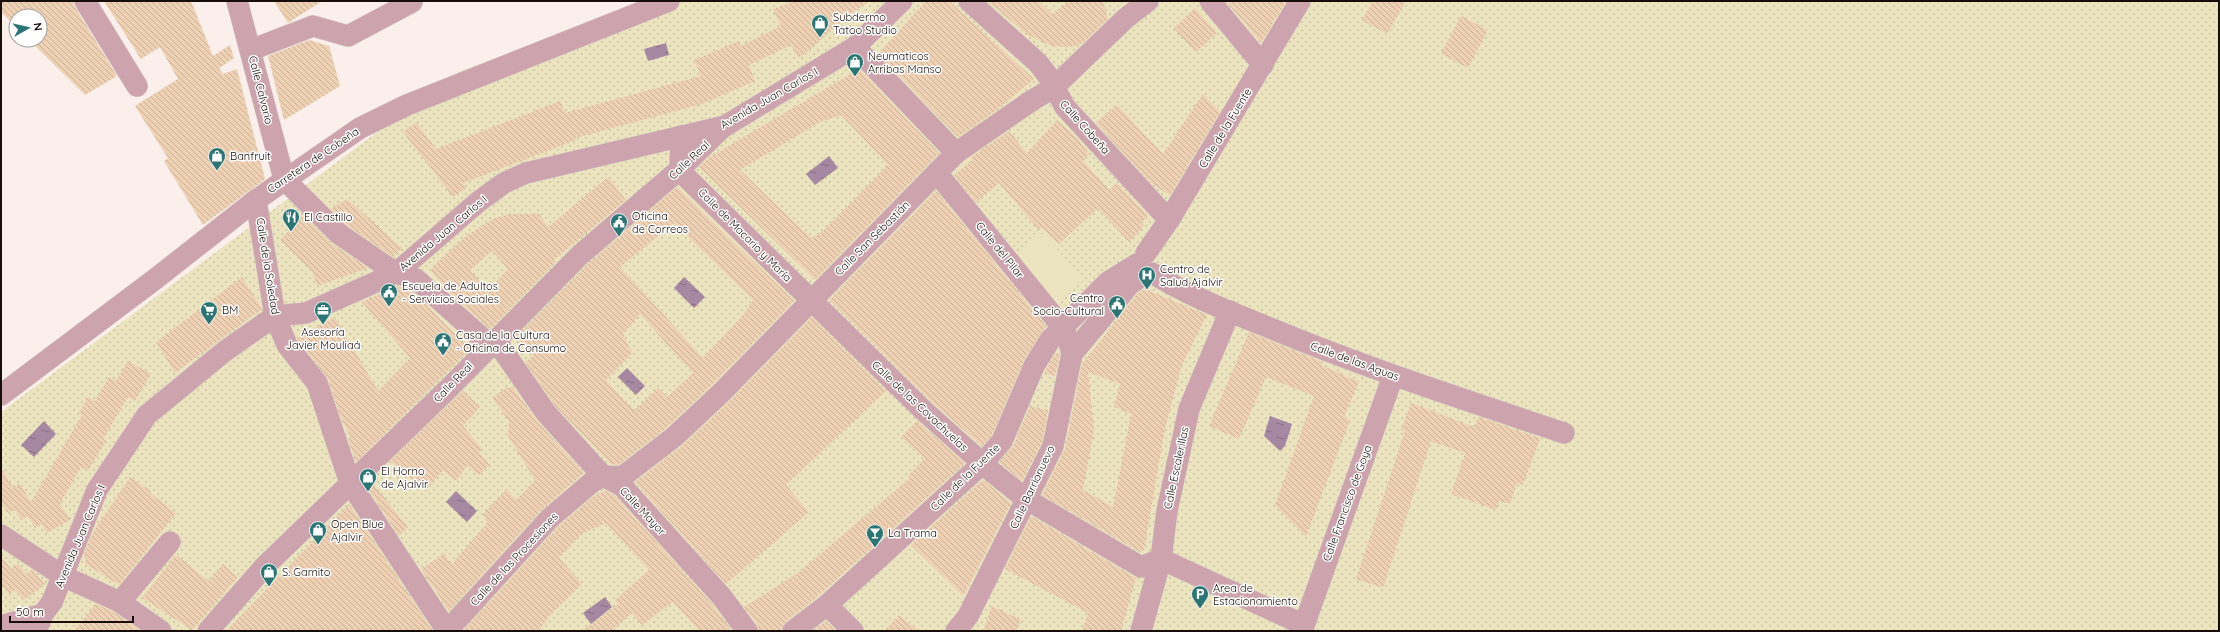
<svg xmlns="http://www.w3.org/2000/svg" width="2220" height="632" font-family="Quicksand,sans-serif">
<defs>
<pattern id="park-dots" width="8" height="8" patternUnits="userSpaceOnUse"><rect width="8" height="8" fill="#ebe4bf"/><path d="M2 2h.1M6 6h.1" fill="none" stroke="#c9c2a3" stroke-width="1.8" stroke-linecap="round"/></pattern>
<pattern id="water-ripples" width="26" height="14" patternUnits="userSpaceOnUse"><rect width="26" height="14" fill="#a688a3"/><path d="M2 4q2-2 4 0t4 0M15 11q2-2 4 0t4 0" fill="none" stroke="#866e83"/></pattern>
<pattern id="building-back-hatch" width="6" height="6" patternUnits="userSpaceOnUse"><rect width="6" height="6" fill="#eed0b3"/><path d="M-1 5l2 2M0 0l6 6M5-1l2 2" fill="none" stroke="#cbb199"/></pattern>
</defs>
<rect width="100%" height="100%" fill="#fbefec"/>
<path fill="url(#park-dots)" d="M652 1H2219V631H1V412L458 72Z"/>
<path fill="#ebe4bf" d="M1043 233 1084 280 1058 303 1016 256Z"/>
<g fill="url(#water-ripples)">
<path d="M666 43 669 55 648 61 644 49Z"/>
<path d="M829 156 838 168 815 185 806 174Z"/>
<path d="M684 277 705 297 694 308 674 288Z"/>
<path d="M627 368 645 386 636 395 618 377Z"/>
<path d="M1270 416 1292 424 1285 446 1280 451 1264 436Z"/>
<path d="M44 421 56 434 34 457 21 445Z"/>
<path d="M456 491 477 511 467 522 446 502Z"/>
<path d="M605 597 612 607 591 624 583 613Z"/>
</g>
<g fill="url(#building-back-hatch)" fill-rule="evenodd">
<path d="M1 1H73L75 7 117 76 85 95 29 40H40V16H16V27L1 12Z"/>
<path d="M104 1H191L213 56 230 45 234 58 219 68 223 74 237 69 265 179 203 225 164 161 168 158 135 106 178 79 160 47 141 59Z"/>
<path d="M274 1H322L288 23Z"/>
<path d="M795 1H870L850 14 808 51 798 58 791 45 749 65 755 81 702 104 575 138 576 140 463 183 466 188 453 197 403 132 416 122 436 149 560 101 565 113 701 76 694 60 739 41 741 46 781 26 773 9Z"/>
<path d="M926 1H949L1034 79 994 112 958 137 878 54Z"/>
<path d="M987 1H1038L1052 14 1069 1H1103L1108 19 1083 43 1071 47 1051 46 1028 35Z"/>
<path d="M1226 1H1286L1261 43Z"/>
<path d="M1373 1H1406L1387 34 1362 20Z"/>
<path d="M1195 8 1217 33 1196 52 1174 28Z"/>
<path d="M1461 16 1488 30 1468 68 1441 54Z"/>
<path d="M309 40 329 46 340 86 284 120 268 56Z"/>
<path d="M859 69 939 153 815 280 699 167 710 157ZM841 115 888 165 822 232 811 238 740 170 820 122Z"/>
<path d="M1203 94 1220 112 1170 195 1153 185 1096 123 1117 105 1163 154Z"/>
<path d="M1057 120 1078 139 1089 154 1083 161 1109 190 1117 183 1148 216 1141 223 1144 226 1129 242 1098 208 1059 244 1042 227 1039 230 999 183 976 202 954 175 973 160 970 158 1009 131 1027 153Z"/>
<path d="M608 177 626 200 554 260 556 262 490 329 453 296 431 271 433 267 466 236 495 218 510 214H539L548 227ZM492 251 508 269 487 291 470 270Z"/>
<path d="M677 187 794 301 713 384 666 428 618 465 611 464 555 406 525 362 533 356 517 336 588 264ZM674 223 753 300 743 315 703 358 620 267ZM640 314 693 373 667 397 658 388 634 411 606 380 632 353 623 334Z"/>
<path d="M936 191 1046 326 1024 360 992 435 982 446 931 401 829 300Z"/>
<path d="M347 199 402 248 393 257 347 225 331 209Z"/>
<path d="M303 215 332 244 368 268 317 286 313 272 280 240Z"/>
<path d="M242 277 262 309 175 373 156 342Z"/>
<path d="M398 286 408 289 420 299 470 349 356 462 348 440 351 438 340 416 328 379 297 338 335 317 378 391 410 358 362 302Z"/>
<path d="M1145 289 1207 315 1182 365 1165 428 1144 550 1140 552 1042 495 1065 449 1082 364 1138 293ZM1088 372 1120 384 1114 407 1131 414 1113 507 1083 490 1094 430Z"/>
<path d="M812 317 886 391 786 485 809 512 726 584 635 482 682 446 730 401Z"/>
<path d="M1249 332 1322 362 1321 365 1359 382 1344 417 1350 420 1306 537 1275 505 1314 396 1266 377 1239 439 1209 426Z"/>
<path d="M1056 353 1060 354 1055 376 1044 373Z"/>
<path d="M128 361 151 374 135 401 128 397 103 439 106 441 88 471 81 467 60 504 70 520 47 533 42 524 35 528 28 516 21 520 15 509 8 513 1 501V467L13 488 20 484 31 502 82 415 79 413 88 397 95 401 109 377 116 381Z"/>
<path d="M512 386 537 421 584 473 541 510 449 611 421 569 445 553 451 565 487 523 483 514 507 489 516 500 535 480 508 436 509 421 492 398 508 387 509 388Z"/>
<path d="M463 391 480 407 463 426 482 449 479 453 490 465 479 475 467 466 456 481 443 470 425 491 390 461Z"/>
<path d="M1411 403 1474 427 1478 417 1540 438 1523 485 1517 483 1510 504 1499 501 1496 510 1451 494 1465 453 1431 441 1383 588 1356 579 1405 431 1401 430Z"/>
<path d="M1030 406 1048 410 1042 442 1022 481 999 462 1013 446Z"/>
<path d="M917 421 965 463 817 597 786 621 781 631H759L757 624 744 607 798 573 910 478 908 476 925 458 901 437Z"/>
<path d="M130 477 151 491 150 493 176 513 119 585 84 563 87 558 83 556 92 534Z"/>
<path d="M983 480 1011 503 963 596 911 545Z"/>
<path d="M372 483 408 527 399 536 367 487Z"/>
<path d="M606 491 615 496 713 605 732 631H699L673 602 642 625 632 613 611 631H582L618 604 615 600 649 570 606 523 581 534 559 558 582 584 550 615 539 631H463L558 527 595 495Z"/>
<path d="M349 504 433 631H226Z"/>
<path d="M1031 516 1136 578 1121 631H1082L1088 613 1005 569Z"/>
<path d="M176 555 209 581 223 564 238 577 192 630 142 598Z"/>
<path d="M1 556 11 569 18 564 26 574 32 570 45 584 24 600 15 589 9 594 1 584Z"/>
<path d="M96 604 114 612 140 631H74Z"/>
<path d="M992 606 1021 620 1016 631H983Z"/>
<path d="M899 615 919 631H884Z"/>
<path d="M826 621 836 631H813Z"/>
</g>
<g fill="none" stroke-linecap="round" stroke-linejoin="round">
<g stroke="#d7cbc8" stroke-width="22">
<g id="minor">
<path d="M85 1 137 86"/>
<path d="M237 1 284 179 339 234 396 273 416 279 490 345H499L546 413 603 476 622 486 722 597 747 631"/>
<path d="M969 1 1038 63 1048 76 1065 107 1169 220"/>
<path d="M1210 1 1263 65"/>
<path d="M855 47 956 153"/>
<path d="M251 50 313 26 348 36 412 2"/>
<path d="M681 136 680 169 684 175 923 410 991 471 1026 499 1141 567 1161 559 1304 625"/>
<path d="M937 173 1063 328 1068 339 1072 354 1053 446 968 616 956 631"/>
<path d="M256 200 275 316 287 345 317 383 350 483 447 631"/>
<path d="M1146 253 1169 220 1300 1"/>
<path d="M1152 273C1189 296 1230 312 1270 328 1366 368 1465 400 1564 433"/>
<path d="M1072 354 1130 284 1145 274"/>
<path d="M1 395 154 280 256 200 360 128 407 105 669 1"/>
<path d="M1 535 63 576 120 602 161 631"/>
<path d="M120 602 170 542"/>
<path d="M827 605 853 631"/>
<path d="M1 626 43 614"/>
<path d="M36 631 43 614 52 602 97 490 147 415 225 351 275 316 306 313 396 273 478 202 504 183 526 173 725 126 855 47 902 1"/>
<path d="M208 631 265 566 449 388 580 255 680 169 723 127"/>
<path d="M447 631 550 518 591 483 603 476 622 477 674 437 721 393 956 153 1031 101 1053 88 1126 18 1148 1"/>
<path d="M793 631 827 605 983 463 1002 441 1034 366 1050 340 1108 282 1137 264"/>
<path d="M1141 631 1161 559 1167 511 1189 409 1230 311"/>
<path d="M1302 631 1393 376"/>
</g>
</g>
<use href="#minor" stroke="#cda4ae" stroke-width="21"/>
</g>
<defs>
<g id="shop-pin" transform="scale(0.9)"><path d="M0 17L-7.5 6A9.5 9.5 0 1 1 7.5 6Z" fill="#2b7575" stroke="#fff"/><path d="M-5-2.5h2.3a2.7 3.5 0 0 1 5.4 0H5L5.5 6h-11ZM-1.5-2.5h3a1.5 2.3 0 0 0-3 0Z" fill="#fff"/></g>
<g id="restaurant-pin" transform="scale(0.9)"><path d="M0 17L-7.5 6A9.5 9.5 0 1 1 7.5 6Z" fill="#2b7575" stroke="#fff"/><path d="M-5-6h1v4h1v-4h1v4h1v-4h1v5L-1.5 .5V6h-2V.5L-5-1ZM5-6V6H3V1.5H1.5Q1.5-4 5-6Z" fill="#fff"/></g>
<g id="civic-pin" transform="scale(0.9)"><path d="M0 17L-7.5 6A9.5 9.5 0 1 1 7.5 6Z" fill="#2b7575" stroke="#fff"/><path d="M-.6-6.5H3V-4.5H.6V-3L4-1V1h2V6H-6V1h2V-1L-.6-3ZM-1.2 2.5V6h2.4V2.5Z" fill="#fff"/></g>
<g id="hospital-pin" transform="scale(0.9)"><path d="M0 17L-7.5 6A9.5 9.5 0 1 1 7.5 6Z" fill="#2b7575" stroke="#fff"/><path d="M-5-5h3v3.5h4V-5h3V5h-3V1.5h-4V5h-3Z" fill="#fff"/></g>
<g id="supermarket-pin" transform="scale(0.9)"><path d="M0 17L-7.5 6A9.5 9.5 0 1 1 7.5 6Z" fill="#2b7575" stroke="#fff"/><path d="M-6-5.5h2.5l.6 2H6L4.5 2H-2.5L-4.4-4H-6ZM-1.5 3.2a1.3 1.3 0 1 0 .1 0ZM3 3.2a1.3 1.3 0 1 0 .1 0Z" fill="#fff"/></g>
<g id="office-pin" transform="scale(0.9)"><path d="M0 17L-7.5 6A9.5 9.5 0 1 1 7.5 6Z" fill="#2b7575" stroke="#fff"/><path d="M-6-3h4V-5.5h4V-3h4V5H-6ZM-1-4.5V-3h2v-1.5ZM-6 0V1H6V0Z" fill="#fff"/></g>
<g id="bar-pin" transform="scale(0.9)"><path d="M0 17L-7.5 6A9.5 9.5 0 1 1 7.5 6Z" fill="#2b7575" stroke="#fff"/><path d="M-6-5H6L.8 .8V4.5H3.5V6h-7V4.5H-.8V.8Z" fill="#fff"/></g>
<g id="parking-pin" transform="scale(0.9)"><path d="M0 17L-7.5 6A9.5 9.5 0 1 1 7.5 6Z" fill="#2b7575" stroke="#fff"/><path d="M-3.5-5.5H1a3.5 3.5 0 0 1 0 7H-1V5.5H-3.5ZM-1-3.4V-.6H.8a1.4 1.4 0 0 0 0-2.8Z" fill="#fff"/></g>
</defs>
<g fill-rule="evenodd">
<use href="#shop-pin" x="820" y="23"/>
<use href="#shop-pin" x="855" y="62"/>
<use href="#shop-pin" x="217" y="156"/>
<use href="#restaurant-pin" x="291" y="217"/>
<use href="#civic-pin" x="619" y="222"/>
<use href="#hospital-pin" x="1147" y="275"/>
<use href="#civic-pin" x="389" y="292"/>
<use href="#civic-pin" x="1117" y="304"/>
<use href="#supermarket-pin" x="209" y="310"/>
<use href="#office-pin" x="323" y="310"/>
<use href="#civic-pin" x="443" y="341"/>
<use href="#shop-pin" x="368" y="477"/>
<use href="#shop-pin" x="318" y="530"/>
<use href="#bar-pin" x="875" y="533"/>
<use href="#shop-pin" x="269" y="572"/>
<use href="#parking-pin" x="1200" y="594"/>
</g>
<g text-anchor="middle" stroke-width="3" stroke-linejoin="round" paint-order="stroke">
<g font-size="11" fill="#170e0b" stroke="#fff" text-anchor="start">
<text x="833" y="21">Subdermo<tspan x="833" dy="13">Tatoo Studio</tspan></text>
<text x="868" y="60">Neumaticos<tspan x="868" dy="13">Arribas Manso</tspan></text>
<text x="230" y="160">Banfruit</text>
<text x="632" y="220">Oficina<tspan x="632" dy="13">de Correos</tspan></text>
<text x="304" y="221">El Castillo</text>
<text x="1160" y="273">Centro de<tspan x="1160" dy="13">Salud Ajalvir</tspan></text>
<text x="402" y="290">Escuela de Adultos<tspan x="402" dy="13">- Servicios Sociales</tspan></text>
<text x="1104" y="302" text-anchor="end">Centro<tspan x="1104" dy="13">Socio-Cultural</tspan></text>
<text x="222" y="314">BM</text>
<text x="323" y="336" text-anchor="middle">Asesoría<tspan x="323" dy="13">Javier Mouliaá</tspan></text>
<text x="456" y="339">Casa de la Cultura<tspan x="456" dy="13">- Oficina de Consumo</tspan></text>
<text x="381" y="475">El Horno<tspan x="381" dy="13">de Ajalvir</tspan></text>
<text x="331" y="528">Open Blue<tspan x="331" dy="13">Ajalvir</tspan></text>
<text x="888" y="537">La Trama</text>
<text x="282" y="576">S. Gamito</text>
<text x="1213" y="592">Area de<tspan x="1213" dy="13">Estacionamiento</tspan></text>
</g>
<g font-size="11" fill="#170e0b" stroke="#fff">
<text transform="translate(261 90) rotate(76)" y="4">Calle Calvario</text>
<text transform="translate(769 98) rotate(-30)" y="4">Avenida Juan Carlos I</text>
<text transform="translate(1085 127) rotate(48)" y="4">Calle Cobeña</text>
<text transform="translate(1225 128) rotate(-59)" y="4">Calle de la Fuente</text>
<text transform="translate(313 160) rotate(-34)" y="4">Carretera de Cobeña</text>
<text transform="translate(689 160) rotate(-43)" y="4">Calle Real</text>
<text transform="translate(443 233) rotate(-40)" y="4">Avenida Juan Carlos I</text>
<text transform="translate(745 235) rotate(45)" y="4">Calle de Macario y María</text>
<text transform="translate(872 238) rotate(-45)" y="4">Calle San Sebastián</text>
<text transform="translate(1000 250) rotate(51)" y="4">Calle del Pilar</text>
<text transform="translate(268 266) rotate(81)" y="4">Calle de la Soledad</text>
<text transform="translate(1355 361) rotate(20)" y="4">Calle de las Aguas</text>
<text transform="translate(453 382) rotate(-46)" y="4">Calle Real</text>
<text transform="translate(920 406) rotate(43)" y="4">Calle de las Covachuelas</text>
<text transform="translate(1176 468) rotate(-78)" y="4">Calle Escalerillas</text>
<text transform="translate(965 477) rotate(-44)" y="4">Calle de la Fuente</text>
<text transform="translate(1032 487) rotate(-65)" y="4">Calle Barrionuevo</text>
<text transform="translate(1347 503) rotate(-70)" y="4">Calle Francisco de Goya</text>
<text transform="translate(643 511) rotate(47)" y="4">Calle Mayor</text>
<text transform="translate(80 536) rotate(-67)" y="4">Avenida Juan Carlos I</text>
<text transform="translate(514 559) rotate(-47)" y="4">Calle de las Procesiones</text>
</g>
</g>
<rect width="2220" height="632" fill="none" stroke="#170e0b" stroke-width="4"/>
<g transform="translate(28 28) rotate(82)"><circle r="19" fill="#ffffff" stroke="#a29f9d"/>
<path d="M0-3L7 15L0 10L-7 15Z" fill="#2b7575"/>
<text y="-6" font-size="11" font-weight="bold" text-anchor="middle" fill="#170e0b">N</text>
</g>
<path d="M10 616v6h123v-6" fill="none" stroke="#170e0b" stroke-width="2"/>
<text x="16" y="616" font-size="12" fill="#170e0b" stroke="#ffffff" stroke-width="3" paint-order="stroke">50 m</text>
</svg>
